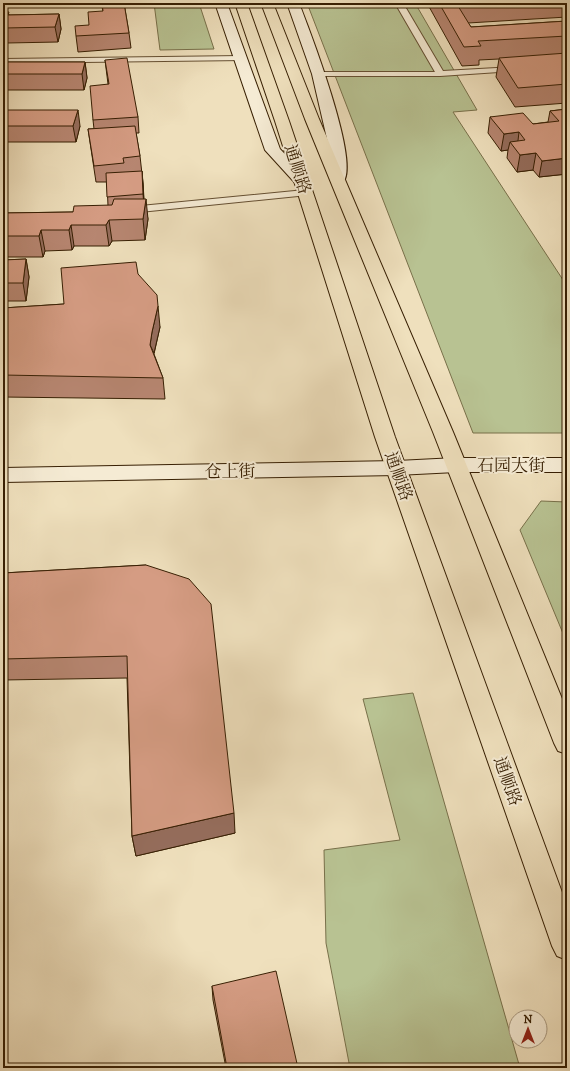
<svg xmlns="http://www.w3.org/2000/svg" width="570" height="1071" font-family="'IM FELL DW Pica','Noto Serif SC',serif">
<rect width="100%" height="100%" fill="#efe0bd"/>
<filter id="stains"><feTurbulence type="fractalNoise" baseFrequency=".005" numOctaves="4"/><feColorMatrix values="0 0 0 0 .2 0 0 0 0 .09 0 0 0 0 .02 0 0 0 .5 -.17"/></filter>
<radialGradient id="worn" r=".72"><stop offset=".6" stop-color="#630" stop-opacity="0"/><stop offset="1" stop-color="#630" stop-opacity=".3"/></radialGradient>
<g fill="#b8c292" stroke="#78704a">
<path d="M154 3H199L214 49 160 50Z"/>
<path d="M307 3H415L477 110 453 112 567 286V433H473Z"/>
<path d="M541 501 567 502V643L520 530Z"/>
<path d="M413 693 520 1068H350L326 943 324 850 400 840 363 699Z"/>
</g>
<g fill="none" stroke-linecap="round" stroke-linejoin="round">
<g stroke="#654f32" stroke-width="2">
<g id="lane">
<path d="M395 3H403L443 71 513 67 517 69 513 71 440 76H316L315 74 319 72H435Z"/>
<path d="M241 56H244V60L3 63V59Z"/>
<path d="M305 190 310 193 308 195 130 213 125 210 130 207Z"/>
</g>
</g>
<g stroke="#371f03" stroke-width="2">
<g id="secondary">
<path d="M215 3H227L280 149 308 178 310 181 308 184 302 186 296 184 265 150Z"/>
<path d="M287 3H299C310 31 359 159 344 181L338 183 332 181 330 178 331 156 312 74Z"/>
<path d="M456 458H567V472H456L397 475 3 482V468L397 461Z"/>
</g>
</g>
<g stroke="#371f03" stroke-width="2">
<g id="primary">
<path d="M235 3H247L289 121 395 437 567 906V960L557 956 552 946 375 437 275 121Z"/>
<path d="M261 3H273L319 119 453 432 567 711V754L558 751 554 743 433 432 305 119Z"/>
</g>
</g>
<use href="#lane" fill="#f5ebd4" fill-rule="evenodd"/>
<use href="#secondary" fill="#f5ebd4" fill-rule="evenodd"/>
<use href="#primary" fill="#efe0bd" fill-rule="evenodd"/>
</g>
<g fill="#b78671" stroke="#371f03">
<path d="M38 3H84L83 5H38Z"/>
<path d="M101 3H124L129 33 131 48 78 52 76 36 89 25 103 11Z"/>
<path d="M427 3H567V17L468 23 471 27 567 21V103L515 107 496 77 499 59 479 60V65L462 66Z"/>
<path d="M3 12 10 15 59 14 61 29 58 42 7 43 6 40H3Z"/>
<path d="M105 60 138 117 139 133H136L140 156 143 183 144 199 148 219 145 240 112 241 109 246H74L72 250 45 251 43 257H3V213L73 212 108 206 107 182H96L88 129H94L93 120 108 84Z"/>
<path d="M3 62H85L87 78 84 90H3Z"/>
<path d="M567 109V174L539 177 533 170 517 172 507 158 508 150 501 151 488 133 490 117 533 124 548 122 550 111Z"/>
<path d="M3 110 80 126 76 142H3Z"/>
<path d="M26 259 29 277 26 301H3V260Z"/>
<path d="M138 274 160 327 154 354 163 378 165 399 3 397V308L64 304Z"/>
<path d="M146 565 235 833 136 856 132 836 127 678 3 680V573Z"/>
<path d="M212 986 298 1068H226L213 1000Z"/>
</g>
<g fill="#956d5c" stroke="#371f03">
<path d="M59 14 61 29 58 42 55 27Z"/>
<path d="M85 62 87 78 84 90 82 74Z"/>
<path d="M78 110 80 126 76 142 73 126Z"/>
<path d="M519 132 517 149 510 142 508 150 501 151 504 134Z"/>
<path d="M536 153 533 170 517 172 520 155Z"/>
<path d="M567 158V174L539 177 542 161Z"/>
<path d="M142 171 143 183 144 206 143 194Z"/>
<path d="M146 199 148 219 145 240 143 219Z"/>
<path d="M109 220 112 241 109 246 106 225Z"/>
<path d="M71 225 74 246 72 250 69 230Z"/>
<path d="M41 230 45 251 43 257 39 236Z"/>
<path d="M26 259 29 277 26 301 23 283Z"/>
<path d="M158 306 160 327 154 353 150 345 152 332Z"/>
<path d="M234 813 235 833 136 856 132 836Z"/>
</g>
<g fill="#d59c83" stroke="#371f03">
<path d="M102 3H124L129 33 76 36 75 26 89 25 88 12 103 11Z"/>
<path d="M439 3H503L458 6 471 27 567 21V36L478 41 481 46 464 47Z"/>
<path d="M3 12H9L8 15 59 14 55 27 4 28 5 24H3Z"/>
<path d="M567 53V84L518 88 499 58Z"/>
<path d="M127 58 138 117 93 120 90 86 109 84 105 60Z"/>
<path d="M3 62H85L82 74H3Z"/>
<path d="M567 109V158L542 161 536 153 520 155 510 142 525 140 519 132 504 134 490 117 523 113 533 124 559 121 550 111Z"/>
<path d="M3 110H78L73 126H3Z"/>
<path d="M135 126 140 156 123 158 124 163 94 166 88 129Z"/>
<path d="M142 171 143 194 107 197 106 173Z"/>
<path d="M114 199H146L143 219 109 220 106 225H71L69 230H41L39 236H3V213L73 212 74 206 112 205Z"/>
<path d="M26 259 23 283H3V260Z"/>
<path d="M136 262 138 274 157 295 158 306 152 332 150 345 163 378 3 375V308L64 304 61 268Z"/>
<path d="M146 565 189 579 211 604 234 813 132 836 127 656 3 659V573Z"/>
<path d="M276 971 298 1068H227L212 986Z"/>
</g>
<g text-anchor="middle" stroke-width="4" stroke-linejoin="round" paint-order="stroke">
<g font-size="17" fill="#371f03" stroke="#f5ebd4">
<text transform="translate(298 169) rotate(72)" y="6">通顺路</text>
<text x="511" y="471">石园大街</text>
<text transform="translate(230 471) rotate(-1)" y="6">仓上街</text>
<text transform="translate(399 476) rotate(70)" y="6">通顺路</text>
<text transform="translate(508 781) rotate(70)" y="6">通顺路</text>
</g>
</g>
<rect width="570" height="1071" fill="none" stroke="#efe0bd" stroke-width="16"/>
<rect x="4" y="4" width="562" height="1063" fill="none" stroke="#371f03" stroke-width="2"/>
<rect x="8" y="8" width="554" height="1055" fill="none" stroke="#371f03"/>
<g transform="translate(528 1029)"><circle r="19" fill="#f5ebd4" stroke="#a99980"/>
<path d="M0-3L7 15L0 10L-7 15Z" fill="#8f2418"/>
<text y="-6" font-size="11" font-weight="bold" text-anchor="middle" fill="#371f03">N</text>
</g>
<rect width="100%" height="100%" filter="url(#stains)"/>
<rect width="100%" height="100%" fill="url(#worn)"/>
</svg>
